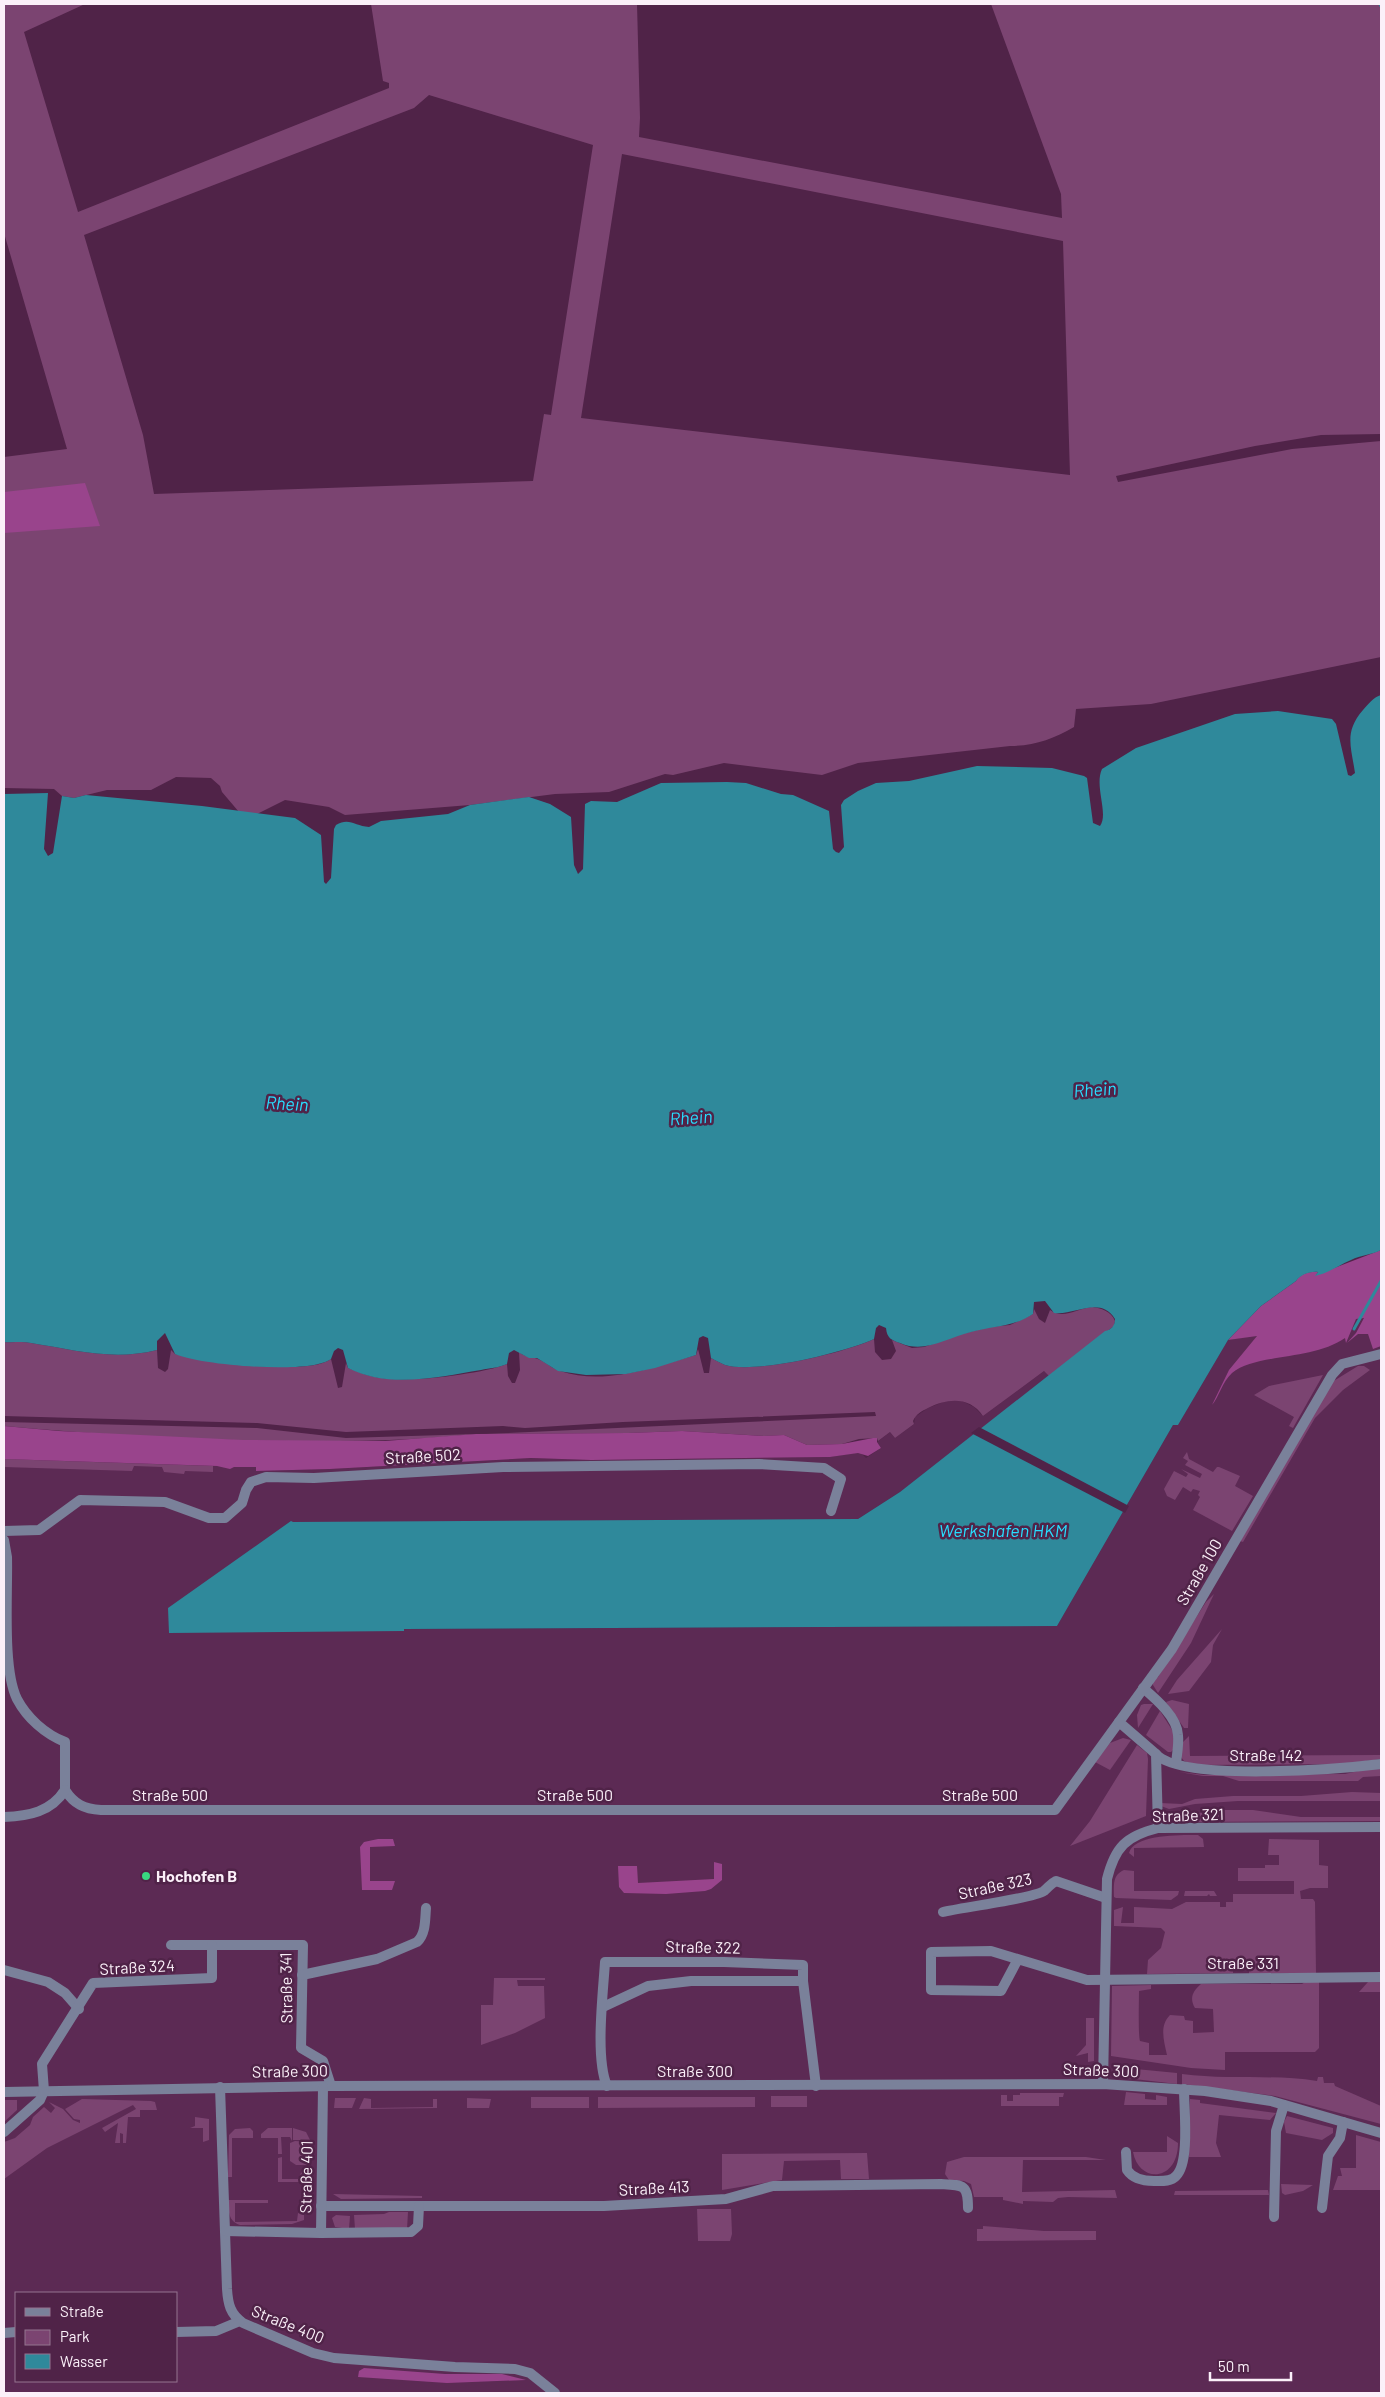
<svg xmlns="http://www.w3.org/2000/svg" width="1385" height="2397" font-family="Barlow,sans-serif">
<rect width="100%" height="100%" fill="#502348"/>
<path fill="#5c2a54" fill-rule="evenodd" d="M1381 1315V2393H4V1459L256 1467V1471L330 1469 531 1458 591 1460 830 1457 860 1452 866 1458 881 1448 877 1442 890 1432 895 1438 914 1424 915 1417 928 1408 951 1399 960 1400 974 1407 983 1416 1044 1371 1049 1376 900 1492 858 1519 169 1608 404 1631V1629L1057 1626 1173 1425H1178L1228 1340ZM16 2293H176V2381H16Z"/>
<g fill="#7b4471" fill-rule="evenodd">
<path d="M4 4H85L24 32 78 212 389 88V83L383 81 371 4H637L640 118 639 137 1062 218 1061 194 991 4H1381V434L1321 435 1255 446 1116 476 1118 482 1292 449 1381 441V657L1151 704 1076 709 1074 727C1053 739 1034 746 1010 746L858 763 822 775 724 763 673 775 665 774 609 792 555 794 470 805 345 815 329 807 285 800 257 814 239 812 222 792 220 786 211 778 176 777 151 790H107L74 798 62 796 54 789 4 788V457L67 449 4 233ZM429 95 593 145 551 415 544 414 533 481 154 494 143 435 84 235 414 108ZM622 154 1063 241 1070 475 581 418Z"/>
<path d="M1092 1307C1101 1308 1111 1311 1115 1321L1114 1326 1049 1376 1044 1371 983 1416C970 1396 947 1398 928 1408 922 1411 916 1414 913 1421L914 1424 895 1438 890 1432 878 1441 877 1438 859 1439 842 1444 807 1445 784 1435 764 1436 682 1431 629 1433 486 1434 876 1416 875 1412 623 1422 525 1428 503 1426 346 1432 257 1423 4 1416V1342C13 1343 22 1341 31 1343 75 1350 113 1361 157 1350L158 1368 165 1372 168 1369 171 1350 175 1354C206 1360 306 1377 331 1359L338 1388 342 1387 346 1363 348 1368C359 1372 370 1377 382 1378 408 1383 482 1374 507 1364L508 1376 512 1383H515L520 1370 519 1352C526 1358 533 1356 540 1360 547 1363 553 1369 560 1371 605 1386 653 1367 696 1355L698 1349 704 1373H709L711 1358C715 1360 720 1363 725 1365 756 1374 844 1353 874 1339L875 1352 882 1360 891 1359 896 1351 892 1340 912 1348 924 1347 961 1334 989 1327 1010 1325 1033 1314 1034 1309 1039 1319 1045 1323 1050 1310C1063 1320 1078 1308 1092 1307Z"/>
<path d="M1358 1366H1364L1370 1370 1343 1390 1315 1418 1243 1542 1240 1541 1332 1382Z"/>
<path d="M1323 1375 1293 1428 1289 1426 1294 1417 1254 1395 1269 1386Z"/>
<path d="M4 1422 257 1428 346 1438 476 1434C414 1441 353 1441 291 1441 195 1440 99 1435 4 1426Z"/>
<path d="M1187 1452 1189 1459 1213 1472 1217 1467H1219L1240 1476 1235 1486 1253 1496 1232 1531 1193 1510 1200 1497 1198 1495 1200 1491 1193 1489 1191 1492 1183 1487 1175 1500 1167 1496 1164 1489 1174 1471 1186 1477 1188 1474 1181 1469 1200 1478 1202 1474 1185 1465 1188 1461 1183 1458Z"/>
<path d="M4 1459 213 1466V1472L185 1471 184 1474 164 1472 162 1467 134 1466 132 1471 4 1467Z"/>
<path d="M1214 1594 1191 1643 1158 1693 1153 1685V1679L1158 1677 1206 1602Z"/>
<path d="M1222 1629 1213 1645 1211 1662 1189 1691 1168 1694 1177 1680Z"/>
<path d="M1172 1700 1189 1704 1188 1728H1184L1166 1702Z"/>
<path d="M1144 1704H1153L1138 1728 1137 1715 1141 1705Z"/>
<path d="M1160 1711 1174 1733V1749L1171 1752H1168L1146 1735Z"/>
<path d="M1189 1736 1190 1756 1381 1755V1759L1343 1764 1196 1765 1184 1761 1181 1757 1182 1743Z"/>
<path d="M1123 1738 1131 1740 1110 1770 1095 1762 1110 1743Z"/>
<path d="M1137 1745 1147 1753 1148 1759 1146 1816 1070 1846 1090 1821Z"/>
<path d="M1367 1769H1381V1776L1363 1777 1358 1781H1239L1223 1776H1203L1179 1772 1204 1775 1345 1774Z"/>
<path d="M1352 1792 1381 1793V1801H1238L1195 1804 1169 1809 1161 1806 1160 1803 1182 1804 1195 1799 1233 1796H1301Z"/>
<path d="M1217 1810H1253L1301 1817H1381V1821L1179 1822 1168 1818Z"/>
<path d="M1198 1835 1203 1839 1204 1847 1134 1848V1857L1129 1853C1134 1834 1181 1835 1198 1835Z"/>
<path d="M1269 1839 1319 1840V1865L1328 1866V1888H1310L1300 1891 1301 1899H1313L1315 1902 1316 1973 1249 1974V1967H1233V1973L1147 1974 1148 1960 1161 1948 1165 1932 1161 1928 1114 1926V1910L1123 1907 1121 1923H1134V1907L1172 1909 1186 1902H1220V1907H1226V1902H1233V1894H1294V1881H1238V1868H1265V1865H1279V1855H1268Z"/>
<path d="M1124 1870 1134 1871V1891H1179L1178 1895 1171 1900 1116 1898 1114 1897C1114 1886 1112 1875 1124 1870Z"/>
<path d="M1185 1891H1214L1217 1896H1210L1209 1894 1207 1896H1184Z"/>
<path d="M494 1978H545V1980H517L518 1986H544L545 2018 515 2033 481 2045V2005H493Z"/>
<path d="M1305 1982H1319V2048L1315 2052H1225V2070L1191 2068 1111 2056 1112 1986 1151 1985V1989L1139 1991C1139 2000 1138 2035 1140 2041L1149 2043V2055H1167C1164 2041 1159 2026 1170 2015L1184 2016 1185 2020 1193 2021V2033L1214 2032 1213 2009 1195 2008C1189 1998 1193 1991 1201 1984H1302Z"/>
<path d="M1368 1982H1381V1992H1359Z"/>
<path d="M1086 2018H1094V2061L1088 2062V2053L1076 2056 1086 2045Z"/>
<path d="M1115 2067 1177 2073V2084L1117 2077 1112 2073Z"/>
<path d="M1182 2074C1227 2080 1272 2074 1317 2081L1318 2077H1323L1324 2083H1334L1335 2086 1381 2106V2124L1275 2096 1182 2084Z"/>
<path d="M1126 2092 1145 2094V2099L1156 2100V2095L1167 2097V2105H1124Z"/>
<path d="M1020 2093H1064L1063 2097H1059V2106H1001V2095H1007V2101H1013V2095H1020Z"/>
<rect x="771" y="2096" width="36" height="11"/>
<rect x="531" y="2097" width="58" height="11"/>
<path d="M598 2097H755V2107L598 2108Z"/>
<path d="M335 2098H356L352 2108H334Z"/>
<path d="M364 2098 371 2099V2108L433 2107V2099H437V2108L359 2109Z"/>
<path d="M467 2098 491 2099 489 2108H467Z"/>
<path d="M82 2099 151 2101 155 2102 157 2110H140V2117H128L126 2143H123V2134L120 2133V2143H115L118 2123 105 2132 102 2128 136 2109 133 2105 47 2148 4 2179V2142L15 2138 30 2125 33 2117 44 2107 51 2113 55 2108 49 2102 63 2109 73 2120 80 2123V2120L74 2119 65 2109Z"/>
<path d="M1190 2099 1200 2100V2103L1276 2113 1270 2120 1219 2115 1216 2143 1221 2157H1189Z"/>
<path d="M4 2100H17V2110L4 2122Z"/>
<path d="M1287 2116 1333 2128V2133L1322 2140 1286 2133 1284 2122Z"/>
<path d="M195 2117 209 2119V2140L203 2142V2128H190L195 2126Z"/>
<path d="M250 2128 253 2131V2138H232V2177H228L229 2135 235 2129Z"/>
<path d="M268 2128H292V2141L290 2137H281L282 2154H278V2138H261V2134Z"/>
<path d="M293 2128 306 2132 310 2140H293Z"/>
<path d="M1356 2135 1381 2142V2190H1333L1338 2176H1342L1340 2168H1356Z"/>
<path d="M1167 2136 1178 2143C1178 2182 1139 2184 1133 2152H1167Z"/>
<path d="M295 2141 310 2142V2165H296L290 2161V2143Z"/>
<path d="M867 2153 869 2179H841L840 2160 784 2161 782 2180 722 2190V2154Z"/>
<path d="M282 2157V2179H298L302 2171H310V2182H278V2158Z"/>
<path d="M964 2157H1086L1106 2160H1023L1022 2192 1115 2190 1117 2198 1068 2197 1058 2198 1053 2202 1023 2201V2204L1003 2200V2197H974L971 2184 964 2181 949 2180 945 2174 947 2162Z"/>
<path d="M1281 2184 1313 2185 1303 2191 1285 2195 1282 2193Z"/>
<path d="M1268 2190 1269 2195H1174L1175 2191Z"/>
<path d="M333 2194 422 2196V2198L341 2199Z"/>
<path d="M228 2200H268V2203H235V2222L297 2221 298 2213 304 2215V2220L292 2224 240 2225C228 2221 229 2212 228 2200Z"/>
<path d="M697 2209H731L732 2234 730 2241H698Z"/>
<path d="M389 2212H408L407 2229H355L354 2215 384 2214Z"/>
<path d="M336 2215 350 2216 349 2229 335 2227 332 2218Z"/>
<path d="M983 2226 1044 2231H1096V2240L977 2241V2229H983Z"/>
</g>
<g fill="#99448c">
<path d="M85 483 100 526 4 533V492Z"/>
<path d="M1381 1250V1346L1373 1349 1368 1334H1358L1347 1343 1356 1333 1364 1318 1356 1319 1346 1343 1345 1338C1312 1361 1256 1353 1232 1373 1222 1382 1219 1397 1212 1405L1229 1370 1257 1336 1228 1340 1261 1306 1296 1281C1300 1274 1310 1271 1318 1272L1316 1275Z"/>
<path d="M4 1426 59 1431 243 1440 385 1441 476 1434 629 1433 682 1431 763 1436 784 1435 807 1445 842 1444 873 1438H877V1442L881 1448 868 1456 858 1453 830 1457 591 1460 531 1458 330 1469 256 1471V1467H234L230 1469 217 1466 4 1459Z"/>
<path d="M378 1839H393L395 1846 370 1847V1881H395L392 1890H362L360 1847 364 1842Z"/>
<path d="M714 1862 722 1864V1880L711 1889 705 1891 666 1894 624 1893 619 1887 618 1866H637L638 1883 714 1879Z"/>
<path d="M364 2368 445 2374H502L526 2380 447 2383 358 2377 359 2371Z"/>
</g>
<path fill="#2f899b" d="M1381 695V1250C1371 1255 1361 1255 1351 1260 1339 1265 1329 1273 1315 1276L1318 1272C1310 1271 1300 1275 1296 1281L1261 1306 1228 1340 1178 1425H1173L1057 1626 404 1629V1631L169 1633 168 1608 291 1521 293 1522 858 1519 900 1492 1105 1331C1111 1330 1115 1326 1115 1319 1100 1295 1074 1316 1054 1313L1045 1301 1034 1302 1033 1314C1014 1327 993 1326 971 1332 946 1338 925 1354 900 1343 891 1340 887 1338 886 1328L879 1325 876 1328 874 1339C843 1353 756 1374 725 1365 720 1363 715 1360 711 1358L708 1338 703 1336 699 1338 696 1355 655 1368 626 1374 586 1375 558 1371 537 1358H529L514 1350 509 1353 507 1364C498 1368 490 1368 481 1370 438 1377 389 1389 348 1368L343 1350 338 1348 334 1351 331 1359C310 1375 199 1365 175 1354L165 1333 157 1341V1350C113 1361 75 1350 31 1343 22 1341 13 1343 4 1342V794L48 793 44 849 48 856 53 853 62 796 74 798 86 795 202 806 295 818 321 835 324 882 326 884 331 878 334 829 336 825C349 817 355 826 369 827L381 821 448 814 470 805 529 797 550 804 571 817 574 865 578 874 583 869 585 804 591 801 617 802 661 783 727 782 746 783 781 794 793 795 829 811 833 849 836 852 839 853 844 847 841 805 844 800 858 791 876 783 909 781 977 766 1052 768 1084 776 1087 778 1093 823 1100 826C1109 814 1094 786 1102 769L1136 748 1235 714 1278 711 1332 719 1336 724 1348 775 1351 776 1355 773C1351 746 1344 732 1363 710 1368 704 1374 697 1381 695Z"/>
<path fill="#502348" d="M979 1427 1129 1506 1125 1513 971 1433Z"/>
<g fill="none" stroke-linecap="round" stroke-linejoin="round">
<g stroke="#2f899b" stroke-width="3">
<path d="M1380 4 1381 6"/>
<path d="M1354 1329 1381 1281"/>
</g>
<g stroke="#7a819a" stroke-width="10">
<path d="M4 1531 39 1530 80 1500 165 1502 209 1518H225L242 1503 246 1490 251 1482 266 1477 314 1478 503 1467 759 1464 824 1468 841 1479 831 1511"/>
<path d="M4 1540 7 1557C8 1593 2 1669 17 1699 27 1718 45 1734 65 1742V1790"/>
<path d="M1143 1688C1157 1700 1177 1717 1178 1735 1179 1744 1177 1754 1176 1763"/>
<path d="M1156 1754C1181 1782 1340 1769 1381 1764"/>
<path d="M65 1790C74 1804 84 1809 101 1810H1055L1119 1722"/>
<path d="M4 1817C29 1816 51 1812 65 1790"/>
<path d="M1158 1828 1156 1754 1119 1722 1172 1649 1332 1375 1342 1364 1381 1354"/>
<path d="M943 1912C960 1908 1034 1898 1044 1891 1049 1887 1050 1884 1056 1881L1106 1898"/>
<path d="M171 1945H303L301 2048 323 2061 331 2086"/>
<path d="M1018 1959 1001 1991 931 1990V1952L991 1951 1087 1980 1381 1977"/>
<path d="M4 1970 48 1982 65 1993 79 2009"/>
<path d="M302 1975 377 1959 417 1942C426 1934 425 1919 426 1908"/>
<path d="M603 2007 648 1986 691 1981H803"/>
<path d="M1103 2084 1107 1879C1115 1847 1126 1836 1158 1828L1381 1827"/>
<path d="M607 2086C595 2058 603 1994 605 1962H724L803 1965V1981L816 2086"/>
<path d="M220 2087 227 2289C228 2304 230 2314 243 2323L313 2353 334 2358 455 2367 515 2369 530 2373 555 2393"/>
<path d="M4 2092 331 2086 1103 2084 1205 2091 1271 2101 1381 2133"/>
<path d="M4 2132 40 2100 44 2091 42 2064 93 1983 212 1978V1945"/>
<path d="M1126 2152 1127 2170C1133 2179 1144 2181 1154 2181 1161 2181 1171 2182 1176 2176 1190 2163 1184 2109 1184 2089"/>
<path d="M321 2206H604L726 2199 773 2186 941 2184C963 2185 968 2184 968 2208"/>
<path d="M1322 2208 1328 2156 1340 2138 1343 2122"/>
<path d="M1274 2217 1276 2131 1284 2105"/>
<path d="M225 2231 321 2233 323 2087"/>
<path d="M321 2233 411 2232 418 2226 419 2206"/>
<path d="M176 2332 216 2331 240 2321"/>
<path d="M4 2333 16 2332"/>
</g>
</g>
<circle fill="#38d880" stroke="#502348" stroke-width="2" cx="146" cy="1876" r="5"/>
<g text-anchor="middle" stroke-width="5" stroke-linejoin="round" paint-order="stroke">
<g font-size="16" fill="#fbf0f9" stroke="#502348">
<text transform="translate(423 1456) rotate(-3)" y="6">Straße 502</text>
<text transform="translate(1199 1572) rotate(-60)" y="6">Straße 100</text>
<text x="1266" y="1761">Straße 142</text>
<text x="170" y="1801">Straße 500</text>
<text x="575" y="1801">Straße 500</text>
<text x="980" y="1801">Straße 500</text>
<text transform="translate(1188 1815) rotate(-2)" y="6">Straße 321</text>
<text transform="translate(995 1886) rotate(-12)" y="6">Straße 323</text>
<text transform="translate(703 1947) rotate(1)" y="6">Straße 322</text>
<text x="1243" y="1969">Straße 331</text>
<text transform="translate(137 1967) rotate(-3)" y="6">Straße 324</text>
<text transform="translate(286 1988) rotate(-91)" y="6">Straße 341</text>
<text transform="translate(1101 2070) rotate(2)" y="6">Straße 300</text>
<text transform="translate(290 2071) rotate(-1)" y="6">Straße 300</text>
<text x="695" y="2077">Straße 300</text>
<text transform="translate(306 2177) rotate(-89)" y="6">Straße 401</text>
<text transform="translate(654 2188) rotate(-3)" y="6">Straße 413</text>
<text transform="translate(288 2324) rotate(22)" y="6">Straße 400</text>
</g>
<g font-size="16" font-weight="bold" fill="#fbf0f9" stroke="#502348" text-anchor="start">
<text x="156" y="1882">Hochofen B</text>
</g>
<g font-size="18" font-style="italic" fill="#27defe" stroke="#502348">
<text transform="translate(1095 1090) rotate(-4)" y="6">Rhein</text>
<text transform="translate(287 1104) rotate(3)" y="6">Rhein</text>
<text transform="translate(691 1118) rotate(-4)" y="6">Rhein</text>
<text x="1003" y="1537">Werkshafen HKM</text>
</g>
</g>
<rect width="1385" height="2397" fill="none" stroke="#fbf0f9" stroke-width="10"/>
<rect x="15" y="2292" width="162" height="90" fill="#502348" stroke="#94758f"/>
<rect x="25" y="2308" width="25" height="8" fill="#7a819a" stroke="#94758f"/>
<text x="60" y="2317" font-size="15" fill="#fbf0f9">Straße</text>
<rect x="25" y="2330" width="25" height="15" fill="#7b4471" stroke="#94758f"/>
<text x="60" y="2342" font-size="15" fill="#fbf0f9">Park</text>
<rect x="25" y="2354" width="25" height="15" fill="#2f899b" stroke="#94758f"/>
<text x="60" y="2367" font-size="15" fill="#fbf0f9">Wasser</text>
<path d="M1210 2372v8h81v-8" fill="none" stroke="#fbf0f9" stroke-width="2.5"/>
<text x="1218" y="2372" font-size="15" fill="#fbf0f9" stroke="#502348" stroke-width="4" paint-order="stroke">50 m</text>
</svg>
